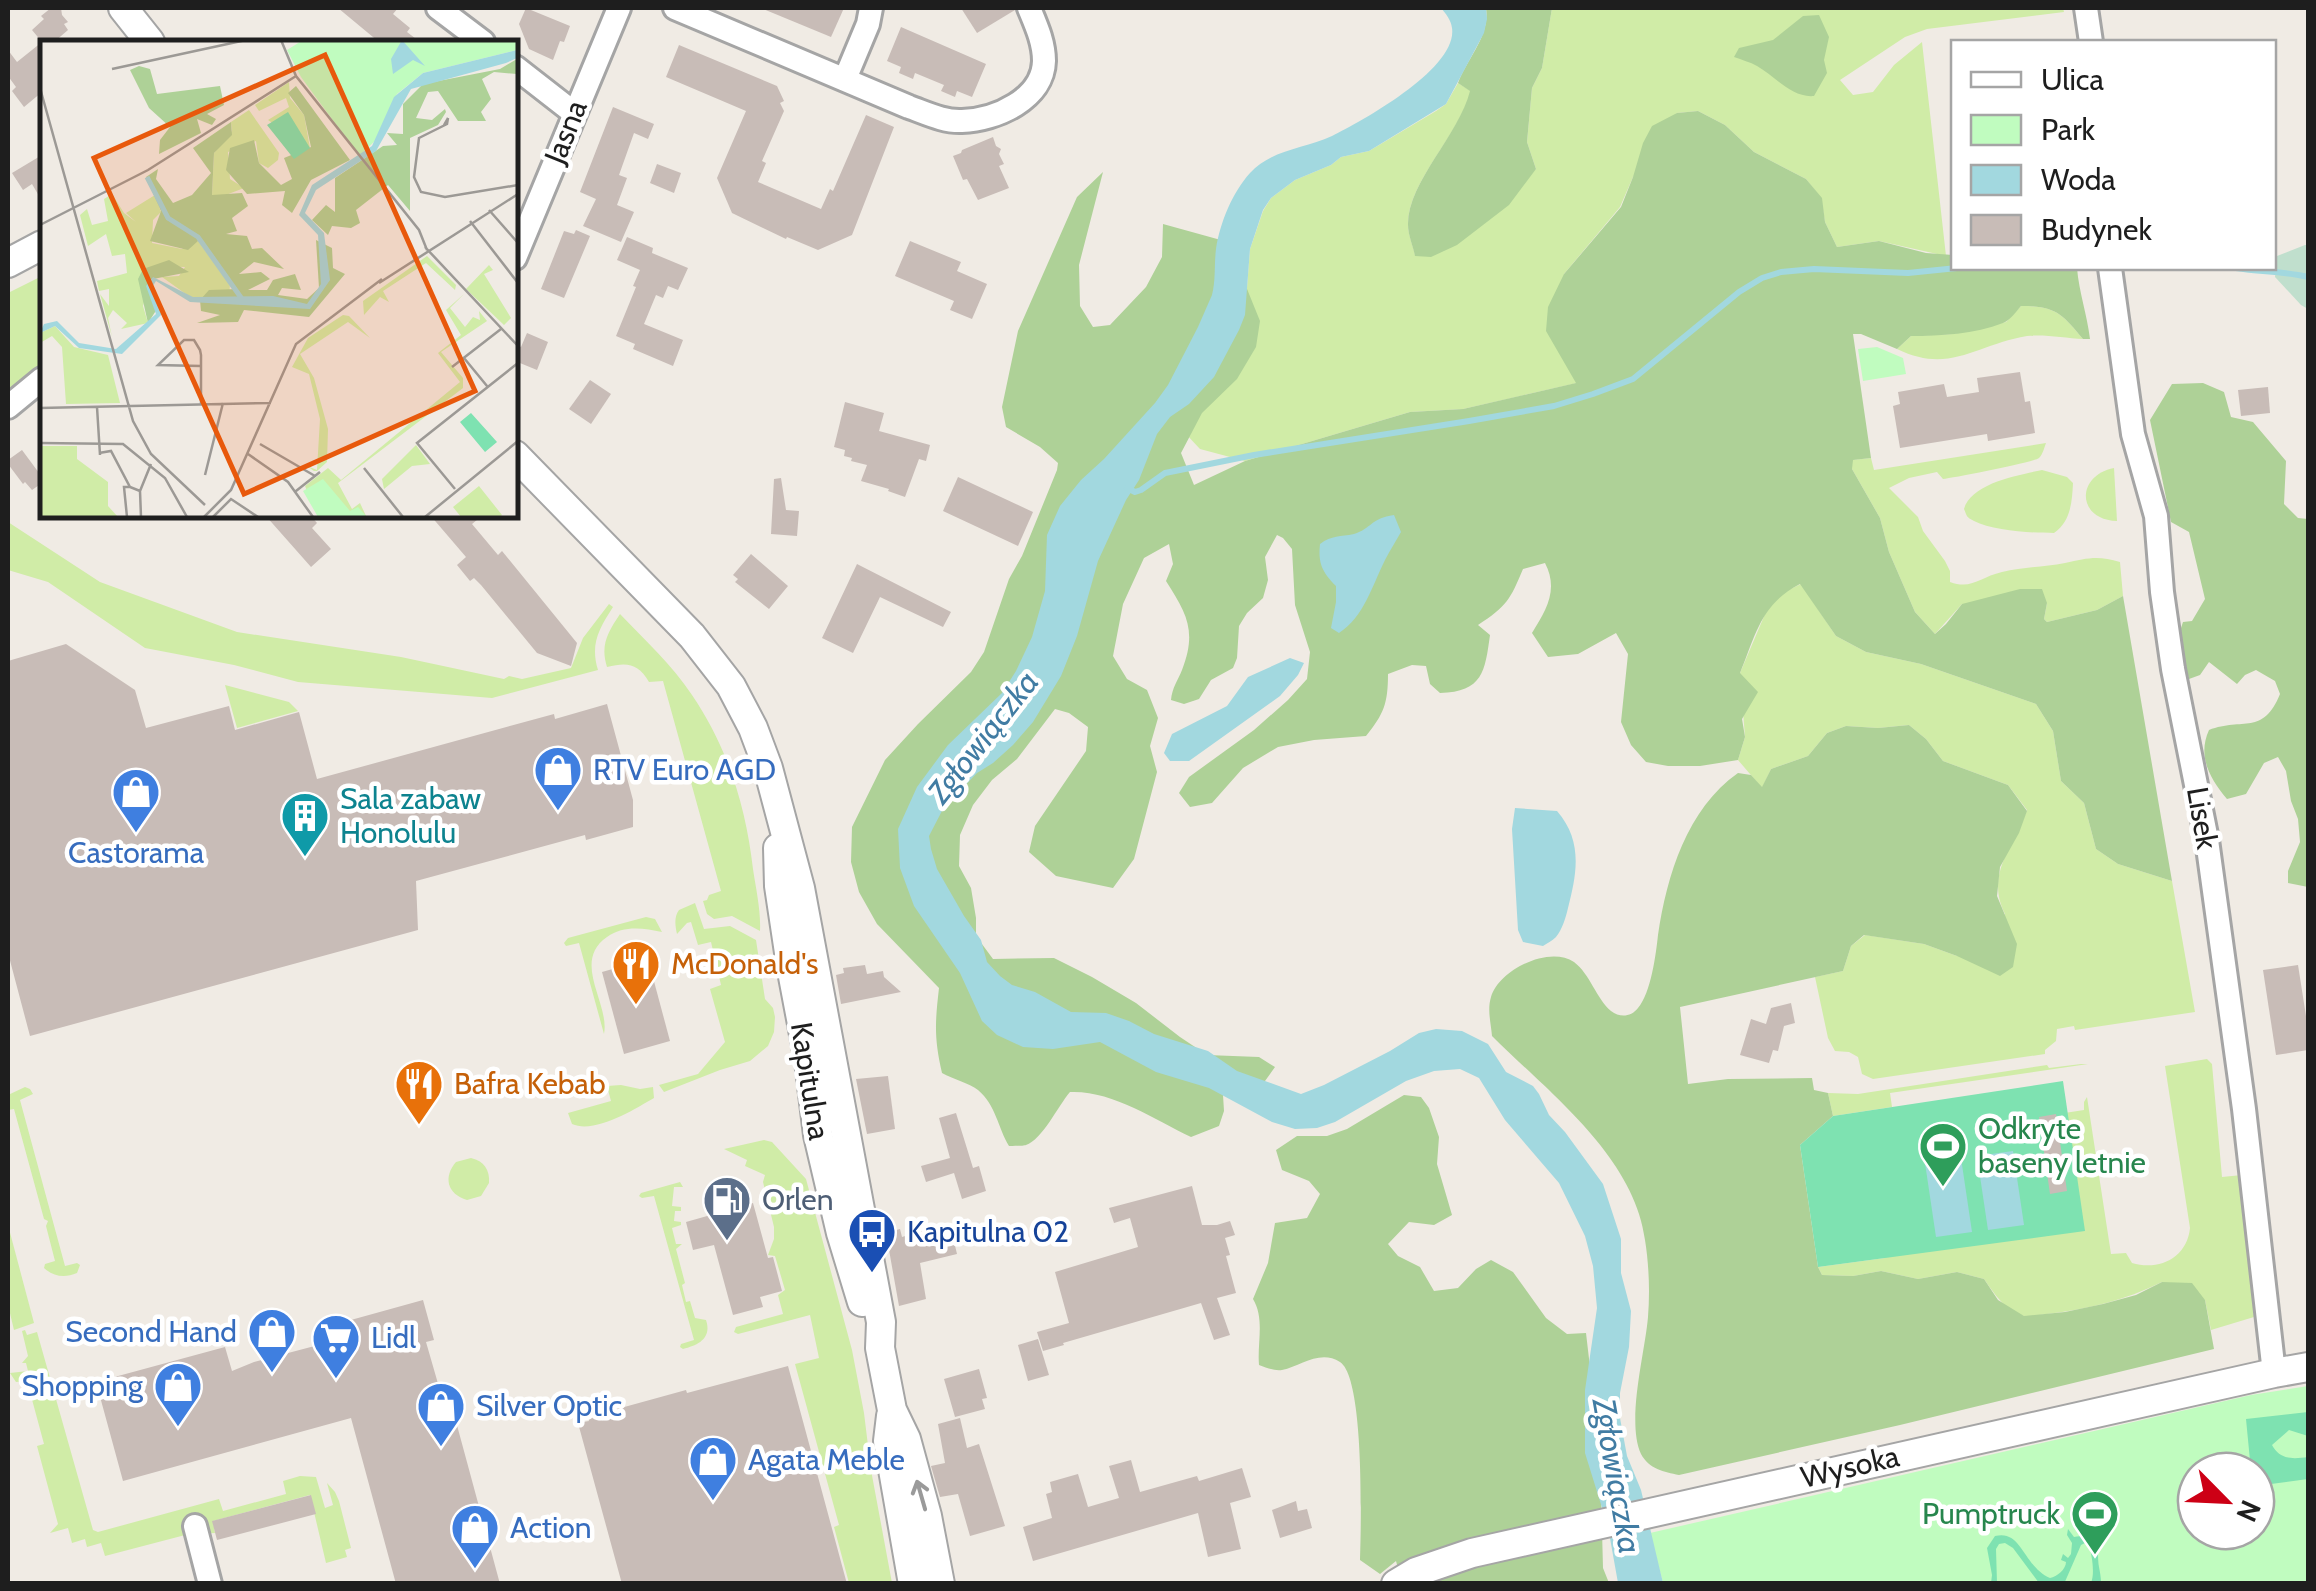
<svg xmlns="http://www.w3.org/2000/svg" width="2316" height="1591" font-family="Cabin,sans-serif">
<rect width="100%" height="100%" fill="#f0ebe4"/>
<g fill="#d0eca7">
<path d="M1552 8H2063L2064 12 1927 29 1905 37 1840 80 1853 95 1873 92 1894 65 1922 42 1946 256 1879 241 1837 247 1825 222 1821 198 1806 179 1754 152 1725 125 1698 111 1677 113 1633 177 1620 207 1564 274 1577 383 1463 409 1410 412 1245 461 1200 449 1170 417 1246 301 1250 249 1263 211 1271 198 1295 180 1331 165 1341 157 1369 151 1436 111 1446 104 1458 83 1471 91C1459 135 1407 183 1408 225 1408 234 1413 246 1415 255L1536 169 1527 142 1532 88 1542 68Z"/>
<path d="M42 276V367L8 395V293Z"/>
<path d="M2021 306C2056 306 2062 314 2083 339 2065 338 2044 334 2027 336 1977 344 1950 375 1897 349L1911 336 1953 334 2006 322Z"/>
<path d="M2046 443C2044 448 2043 454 2039 458 2035 462 1954 478 1943 479L1937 472 1909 478 1889 488 1918 517 1923 531 1945 561 1950 571V582C1972 590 1980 577 2002 572 2023 567 2044 567 2065 563 2087 558 2098 555 2120 562L2123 596 2097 610 2047 622 2044 619 2047 603 1962 604 1935 634 1915 612 1889 552 1880 518 1852 469V460L1871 458 1874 470Z"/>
<path d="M2114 468 2117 521C2077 520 2075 476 2114 468Z"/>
<path d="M2042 470 2067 477 2073 483C2072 502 2071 521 2054 533 2033 533 1993 531 1974 521 1966 517 1967 516 1964 509 1971 483 2019 475 2042 470Z"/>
<path d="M8 522 100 582 237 632 401 657 504 679 509 676 522 679 571 668 583 638 609 604 613 607C599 629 590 644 598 670L492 698 298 682 234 665 145 648 48 582 8 570Z"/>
<path d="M1801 584 1836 636 1866 652 1921 664 2036 704 2053 731 2061 781 2084 803 2096 849 2118 864 2172 881 2195 1012 2075 1030 2074 1026 2057 1029 2056 1041 2045 1050V1054L1873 1079 1862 1074 1858 1057 1849 1052 1835 1051 1828 1038 1815 977 1843 971 1851 946 1865 935 1924 944 1957 956 2005 914C1985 874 2013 848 2027 810L2008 785 1943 761 1926 739 1909 725 1878 728 1846 726 1827 733 1808 756 1771 769 1762 788 1738 760 1745 737 1740 673 1768 607 1784 592Z"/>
<path d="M620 614C645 640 672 665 692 695 728 748 746 807 753 869 756 889 761 911 760 931L732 916 714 919 707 914 703 901 707 900 709 895 721 891 663 681 649 682C638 663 627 662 607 667 600 645 608 632 620 614Z"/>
<path d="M225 685 289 702 298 711 237 728Z"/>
<path d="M695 903 704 929 730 926 756 940 765 999 773 1008 775 1017 774 1032 768 1046 750 1061 720 1070 664 1092 659 1085 698 1074 725 1042 710 989 721 985 711 942 698 945 691 922 687 923 677 934C675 925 674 917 679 910Z"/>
<path d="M646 917 655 919 662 932C643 928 624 925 607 937 571 962 610 1003 604 1034L579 943 566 946 564 943 568 938Z"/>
<path d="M2207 1059 2212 1064 2222 1177 2242 1175 2254 1317 2211 1330 2205 1300 2162 1282C2126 1300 2088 1309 2047 1314 2041 1314 2030 1318 2024 1316 2007 1313 1993 1292 1984 1279L1957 1272 1918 1279 1881 1271 1853 1276 1822 1275 1818 1267 1885 1258 2058 1114 2084 1110V1102L2087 1097 2111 1254 2126 1253 2132 1263C2159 1271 2187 1258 2190 1228L2165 1066Z"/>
<path d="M2081 1064H2088L1890 1093 1892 1107 1833 1116 1828 1093 1858 1094 2047 1065 2049 1068Z"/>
<path d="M621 1085 640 1089 653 1087 654 1098C633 1110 595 1134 572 1124L568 1113 611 1101 607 1086Z"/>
<path d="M25 1087 30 1089 33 1094 20 1100 65 1266 77 1263 80 1265 77 1273C65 1278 54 1277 44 1268L45 1264 55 1261 46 1226 48 1221 44 1219 14 1109 8 1110V1095Z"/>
<path d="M764 1140 772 1142 806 1179 852 1350 864 1413 871 1470 892 1583H849L834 1527 839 1525 795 1364 819 1358 810 1315 738 1334 734 1332 736 1327 783 1314 778 1295 785 1290 775 1256 768 1255 774 1239V1227L763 1182 765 1175 745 1166 747 1160 724 1149Z"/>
<path d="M471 1158C484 1161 490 1170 489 1183L481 1196 467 1200C447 1194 443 1177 456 1162Z"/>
<path d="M680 1182 683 1187H674L672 1206 681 1207V1211H675L674 1221 681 1222V1225L672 1228 676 1244H682L676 1249 685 1283 682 1285 686 1302 690 1301 695 1318 706 1320C712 1338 699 1345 683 1349L680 1347 681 1344 694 1340 654 1196 642 1198 639 1196 641 1193Z"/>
<path d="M8 1225 34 1323 14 1330 8 1305Z"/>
<path d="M25 1330 27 1335 37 1332 93 1530 98 1532 219 1499 223 1511 286 1494 283 1481 300 1476 316 1477 325 1508 333 1505 327 1483 335 1492 339 1501 351 1548 345 1550 347 1557 326 1563 310 1495 213 1521 215 1533 189 1534 105 1556 101 1543 87 1547 85 1539 72 1543 68 1528 50 1533 58 1524 37 1446 44 1444 27 1381 16 1382 10 1373 28 1371 26 1363H22L28 1356 22 1331Z"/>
</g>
<g fill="#aed197">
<path d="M1486 8H1552L1542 68 1532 88 1527 142 1536 169 1509 205 1457 245 1431 257 1415 256C1413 246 1408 235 1408 225 1407 183 1459 135 1470 91L1458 83C1468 57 1490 36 1486 8Z"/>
<path d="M1819 15 1829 37 1824 60 1827 73 1814 96C1791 98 1775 76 1757 66 1750 62 1742 60 1734 57L1739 48 1773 40 1803 16Z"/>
<path d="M1698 111 1725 125 1754 152 1806 179 1822 198 1825 222 1837 247 1879 241 1926 253 1953 255 1954 268H2077C2079 292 2087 314 2090 339H2083C2062 314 2056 306 2021 306 2016 312 2010 320 2003 323 1975 334 1940 336 1911 336L1897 349 1861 334H1853L1871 458 1853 460 1852 469 1880 518 1889 552 1915 612 1935 634 1946 624 1962 604 2020 589H2042L2047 603 2044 619 2047 622 2097 610 2123 596 2172 881 2118 864 2096 849 2084 803 2061 781 2053 731 2036 704 1921 664 1866 652 1836 636 1800 584C1761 604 1756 634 1740 673L1758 692 1742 719 1745 737 1738 760 1700 766H1668L1646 762 1631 745 1621 722 1628 654 1616 633 1578 654 1548 657 1532 633C1546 610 1559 590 1545 563L1523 569C1510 600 1507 606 1478 625L1490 635C1485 671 1483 692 1440 693L1430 684 1426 666 1412 665 1388 674C1388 703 1384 714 1366 736L1314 740 1278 747 1243 768 1212 803 1190 807 1179 793 1189 777 1254 730 1288 700 1307 679 1310 652 1295 605 1292 549 1283 538 1277 535 1265 557 1268 580 1263 598 1247 613 1239 626 1237 658 1233 668 1211 680 1199 699 1184 704 1171 700C1172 688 1178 680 1182 670 1197 631 1187 614 1166 581L1173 564 1169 544 1144 558 1123 604 1113 656 1127 679 1147 690 1158 718 1150 746 1157 772 1134 859 1113 888 1056 876 1029 852 1035 826 1086 751 1088 727 1069 713 1055 709 1017 759 992 780 973 805 960 835 959 866 971 888 976 918V936L993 959 1054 958 1092 977 1136 1003 1180 1037 1207 1055 1259 1057 1275 1067 1260 1088 1223 1095 1224 1111 1219 1126 1191 1137C1154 1119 1111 1090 1070 1092 1058 1106 1042 1140 1026 1145 1024 1146 1011 1146 1009 1146 998 1128 996 1105 978 1090 969 1083 953 1079 942 1073 934 1038 935 1023 939 988L877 924 859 892 851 862 852 827 885 760 918 724 971 672 984 652 1009 579 1022 556 1057 470 1058 463 1040 447 1006 427 1002 407 1018 331 1077 197 1103 172 1079 265 1080 306 1093 327 1110 325 1146 287 1162 257 1163 224 1228 242 1260 321 1256 347 1237 379 1202 413 1181 453 1194 485 1245 461 1410 412 1463 409 1576 383 1546 331 1548 307 1564 274 1621 207 1633 177 1643 143 1652 126 1677 113Z"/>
<path d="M2203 383 2224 392 2231 417 2253 422 2286 461 2284 504 2298 518 2308 519V887L2288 883V871L2300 842 2298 819 2291 801 2286 771 2278 757 2264 763 2246 794 2227 799C2210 779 2197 756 2209 730 2243 717 2263 736 2280 694L2275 681 2256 670 2245 675 2237 684 2209 662 2200 675 2189 679 2178 637 2183 622 2192 621 2205 599 2189 532 2171 522 2150 420 2172 384Z"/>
<path d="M1909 725 1926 739 1943 761 2008 785 2027 811 2019 833 2000 867 1997 896 2017 944 2013 967 2000 976 1957 956 1924 944 1864 935 1851 946 1843 971 1680 1007 1688 1084 1728 1079 1812 1078 1814 1090 1828 1093 1833 1116 1800 1145 1818 1267 1822 1275 1853 1276 1881 1271 1918 1279 1957 1272 1984 1279 1998 1300 2024 1316 2065 1312 2103 1304 2136 1295 2162 1282 2192 1283 2205 1300 2214 1349 1900 1425 1679 1475C1664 1472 1649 1469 1641 1454 1626 1421 1645 1353 1648 1317 1650 1292 1649 1265 1645 1240 1634 1156 1548 1092 1492 1036 1491 1023 1487 1010 1491 997 1499 970 1549 945 1574 962 1590 974 1596 998 1611 1011 1620 1018 1631 1017 1638 1008 1651 993 1656 954 1658 935 1667 875 1687 809 1738 773L1751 775 1762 787 1771 769 1808 756 1827 733 1846 726 1878 728Z"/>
<path d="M1404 1095 1421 1097 1429 1108 1439 1137 1437 1164 1452 1215 1434 1225 1409 1222 1388 1244 1398 1256 1420 1267 1434 1291 1458 1288 1476 1269 1491 1260 1513 1272 1546 1318 1567 1334 1586 1333 1600 1453 1603 1568 1609 1583H1402L1396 1561 1380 1574 1360 1560C1361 1528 1365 1378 1340 1362 1320 1349 1301 1366 1282 1370 1274 1371 1267 1368 1259 1365 1257 1343 1265 1319 1253 1299L1268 1263 1275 1223 1307 1218 1320 1194 1309 1181 1282 1170 1276 1150 1297 1136H1327L1347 1129Z"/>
</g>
<path fill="#c0dfcd" d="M2305 245H2308V309L2301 305 2275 277 2277 256Z"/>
<g fill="#c0fcbf" fill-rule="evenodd">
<path d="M1877 347 1903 358 1906 374 1863 381 1858 349Z"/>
<path d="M2308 1386V1583H1663L1650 1533 2251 1395ZM2196 1471H2256V1531H2196Z"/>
</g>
<g fill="#7ee2b1">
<path d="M2063 1081 2085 1231 1818 1267 1800 1145 1833 1116Z"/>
<path d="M2308 1412V1436L2289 1430 2272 1445C2280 1460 2293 1459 2308 1457V1479L2256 1486V1471H2251L2246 1419Z"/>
<path d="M2068 1529 2074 1537C2104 1532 2096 1546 2099 1567 2100 1572 2101 1578 2101 1583H2091C2095 1573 2092 1556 2089 1545L2085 1543 2081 1545 2064 1584 2039 1583 2013 1548 2005 1543 1999 1544 1996 1549 1997 1583H1991L1992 1575 1987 1548 1995 1536C2022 1529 2023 1566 2050 1578 2057 1577 2066 1569 2066 1562L2061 1560 2063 1554 2068 1558 2071 1554 2072 1543 2067 1535Z"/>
</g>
<g fill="#a2d8df">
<path d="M1441 8H1486L1487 19 1484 33 1446 104 1369 151 1341 157 1331 165 1295 180 1271 198 1263 210 1250 249 1245 315 1239 330 1214 377 1189 404 1170 417 1157 434 1139 480 1126 500 1098 561 1077 636 1061 676 1033 722 1013 745 993 763 977 773 944 807 929 836 931 849 937 869 964 916 981 940 987 962 1000 976 1012 985 1035 992 1071 1012 1106 1013 1129 1021 1154 1034 1208 1051 1237 1071 1301 1094 1324 1085 1390 1051 1419 1033 1436 1029 1462 1031 1488 1044 1506 1072 1533 1086 1539 1094 1549 1115 1565 1132 1603 1184 1621 1239V1273L1631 1311 1629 1347 1620 1393V1418L1627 1456 1641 1490 1663 1583H1618L1608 1527 1585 1453V1390L1597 1308 1593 1266 1585 1236 1559 1183 1505 1120 1479 1078 1460 1069 1434 1071 1406 1081 1335 1122 1317 1128 1295 1129 1272 1122 1209 1088 1156 1072 1100 1042 1053 1049 1023 1047 997 1035 982 1021 960 973 914 906 900 868 898 829 917 787 948 745 1002 693 1016 671 1032 637 1045 591 1047 535 1060 506 1081 480 1104 459 1155 403 1168 385 1198 327 1212 295C1216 279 1214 265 1216 249 1220 223 1232 193 1250 173 1272 149 1304 149 1332 136 1364 120 1458 68 1452 28 1451 20 1446 14 1441 8Z"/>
<path d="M1394 515 1401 532C1396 541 1390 550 1385 560 1372 586 1364 617 1339 633L1331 628 1336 602V586C1322 572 1318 563 1320 544 1332 535 1340 537 1354 534 1371 529 1371 518 1394 515Z"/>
<path d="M1290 658 1304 663 1298 675 1280 696 1189 761H1170L1164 753 1172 734 1227 706 1248 677Z"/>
<path d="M1515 808 1557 811C1583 841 1577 873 1568 908 1566 917 1562 930 1556 937 1552 941 1547 943 1543 946L1523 942 1518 930 1512 829Z"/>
<path d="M2013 1151 2024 1225 1988 1230 1977 1156Z"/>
<path d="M1961 1158 1972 1232 1936 1237 1925 1163Z"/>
</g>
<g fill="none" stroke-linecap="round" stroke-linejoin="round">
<g stroke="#a2d8df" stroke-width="6">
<path d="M2236 268C2261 272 2284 271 2308 277"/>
<path d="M1127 488 1135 492 1141 490 1165 473 1254 455 1469 421 1554 406 1593 394 1633 379 1739 292 1762 278 1781 272 1814 269 1908 273 1957 268"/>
</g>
</g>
<g fill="#c8bcb7">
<path d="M51 8H61L62 15 68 22 64 24 68 30 54 42H42V92L24 107 12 91 16 87 8 76V50L17 62 42 42 32 30 44 19 41 16Z"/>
<path d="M338 8H398L393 14 410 28 407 32 420 42H379Z"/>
<path d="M526 8 570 26 564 42 560 41 553 60 529 49 519 24Z"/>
<path d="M761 8H844L831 37Z"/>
<path d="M961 8H1014L1015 10 977 33Z"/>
<path d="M901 27 986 64 972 97 957 91 955 97 941 91 944 85 915 73 913 79 899 73 901 67 887 61Z"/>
<path d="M679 45 777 86 784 101 780 103 784 111 762 161 766 163 758 182 821 209 830 189 833 191 866 115 894 127 852 235 818 250 787 237 786 239 732 213 717 178 746 111 666 77Z"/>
<path d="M613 107 654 124 648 139 634 133 619 175 627 178 617 205 634 212 621 242 583 226 596 199 580 192Z"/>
<path d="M993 137 996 146 1001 149 999 154 1004 164 999 166 1009 188 978 200 967 179 963 180 953 156 961 153 962 150Z"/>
<path d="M42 155V201L32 184 23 190 12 173Z"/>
<path d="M657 164 681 173 674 193 650 183Z"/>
<path d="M576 230 590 236 564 298 541 289 564 231 574 234Z"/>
<path d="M627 237 653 248 652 253 688 268 678 290 668 286 663 298 656 295 644 324 683 340 673 366 633 349 635 344 616 336 636 287 633 286 640 270 617 260Z"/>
<path d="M910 241 961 262 957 271 987 284 972 319 950 310 954 301 895 276Z"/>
<path d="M527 333 548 342 537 370 515 361 519 346 521 347Z"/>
<path d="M2020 372 2025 402 2030 401 2035 433 1988 441 1987 434 1900 448 1893 406 1900 404 1898 392 1944 384 1947 397 1979 392 1977 378Z"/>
<path d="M590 380 611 394 591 424 569 409Z"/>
<path d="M2268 387 2270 413 2241 416 2238 390Z"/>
<path d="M845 402 884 413 879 431 930 445 926 461 919 459 905 497 888 491 889 489 861 481 867 465 851 461 852 458 844 456 845 450 834 447Z"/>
<path d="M22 450 42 477V483L32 490 25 482 23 484 8 464V460Z"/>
<path d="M958 477 1033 512 1018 546 943 511Z"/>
<path d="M781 478 786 510 799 511 797 536 771 534 774 479Z"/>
<path d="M265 515H310L317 523 312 528 331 549 311 567Z"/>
<path d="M430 515H483L472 524 498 555 502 551 577 643 571 666 537 653 481 585 474 578 470 581 457 565 466 557Z"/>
<path d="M751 554 788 586 769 609 735 582 738 579 733 575Z"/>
<path d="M857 564 951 612 943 627 880 597 853 653 822 638Z"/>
<path d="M66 644 135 690 146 728 229 706 235 730 299 712 317 779 554 714 555 719 607 704 633 800V827L586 840 585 835 416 881 418 930 30 1036 8 953V661Z"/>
<path d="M648 959 670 1041 624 1054 602 972Z"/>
<path d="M865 965 867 974 883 971 884 977 901 992 841 1004 836 975 844 973 843 968Z"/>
<path d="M2298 965 2308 1029V1050L2276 1055 2263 970Z"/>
<path d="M1791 1003 1795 1023 1784 1026 1778 1051 1773 1050 1769 1063 1740 1055 1751 1019 1766 1024 1771 1008Z"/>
<path d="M888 1076 895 1129 867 1134 856 1079Z"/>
<path d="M956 1113 973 1168 979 1166 986 1191 962 1199 954 1173 926 1182 921 1166 950 1158 939 1118Z"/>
<path d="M2056 1114 2067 1191 2050 1194 2039 1117Z"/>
<path d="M1192 1186 1202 1225H1217L1230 1221 1235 1235 1225 1238 1230 1255 1226 1256 1236 1293 1217 1298 1230 1335 1214 1340 1201 1303 1063 1343 1064 1345 1043 1351 1037 1332 1069 1323 1055 1272 1138 1247 1130 1218 1114 1223 1109 1208Z"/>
<path d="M753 1203 768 1258 773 1257 782 1291 760 1297 763 1307 733 1315 714 1245 693 1250 686 1222Z"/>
<path d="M900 1229 902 1237 915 1233 917 1242 952 1233 957 1254 920 1263 926 1299 899 1306 886 1233Z"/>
<path d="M423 1300 434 1340 426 1342 441 1394 448 1392 500 1584H396L351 1418 123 1481 96 1382 225 1347 232 1371 254 1362 326 1343 322 1328Z"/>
<path d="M1038 1339 1049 1375 1028 1381 1018 1345Z"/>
<path d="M788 1366 847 1584H622L578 1423 589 1421 588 1417 686 1390 687 1393Z"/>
<path d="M979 1369 987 1398 982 1399 985 1409 955 1417 944 1379Z"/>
<path d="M960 1418 967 1448 979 1444 1005 1526 970 1536 958 1494 940 1497 931 1466 945 1463 938 1424Z"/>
<path d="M1131 1460 1140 1492 1197 1476 1199 1481 1242 1468 1251 1497 1230 1503 1241 1549 1208 1557 1198 1513 1033 1561 1023 1527 1052 1518 1046 1494 1052 1492 1050 1482 1078 1474 1088 1507 1119 1498 1109 1466Z"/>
<path d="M311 1495 316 1514 217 1540 212 1521Z"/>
<path d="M1296 1501 1298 1511 1307 1509 1312 1528 1280 1538 1272 1510Z"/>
</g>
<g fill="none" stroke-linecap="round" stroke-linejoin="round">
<g stroke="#a5a5a5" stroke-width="28">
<g id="minor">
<path d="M438 8 483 42"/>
<path d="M675 8 909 107C926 113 944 122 962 121 996 120 1043 99 1044 61 1044 42 1036 25 1029 8"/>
<path d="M2086 8 2091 42"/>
<path d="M515 67 574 113"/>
<path d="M845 79 868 24 871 8"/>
<path d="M515 258 619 8"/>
<path d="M2110 268 2133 434 2156 516 2162 592 2173 669 2207 840 2244 1109 2274 1373"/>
<path d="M8 407 42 379"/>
<path d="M195 1526 210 1584"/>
</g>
</g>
<g stroke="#a5a5a5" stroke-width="32">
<g id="tertiary">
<path d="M123 8 150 42"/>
<path d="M8 263 42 245"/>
<path d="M515 455 692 636 731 686 753 728 768 768 800 888 881 1322 880 1348 892 1410 906 1439 927 1516 940 1584"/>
<path d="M778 848 779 886 791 966 809 1061 818 1135 841 1233 862 1302"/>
<path d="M891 1416 888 1441 913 1584"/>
<path d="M1396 1584 1416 1572 1472 1553 2274 1373 2308 1367"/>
</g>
</g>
<use href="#minor" stroke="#fff" stroke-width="22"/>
<use href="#tertiary" stroke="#fff" stroke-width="28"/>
</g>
<defs><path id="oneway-shaft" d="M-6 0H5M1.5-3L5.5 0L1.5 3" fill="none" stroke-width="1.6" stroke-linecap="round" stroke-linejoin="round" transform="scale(2.5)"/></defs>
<use stroke="#9a9a9a" href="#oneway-shaft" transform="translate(921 1495) rotate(-106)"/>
<defs>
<g id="shop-pin" transform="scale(2.5)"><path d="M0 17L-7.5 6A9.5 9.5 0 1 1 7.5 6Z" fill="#3f7fe0" stroke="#fff"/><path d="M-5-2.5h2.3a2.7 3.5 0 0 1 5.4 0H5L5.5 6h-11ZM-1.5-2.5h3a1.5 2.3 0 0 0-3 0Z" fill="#fff"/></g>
<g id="building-pin" transform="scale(2.5)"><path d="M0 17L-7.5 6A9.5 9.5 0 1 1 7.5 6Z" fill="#0f9aa8" stroke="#fff"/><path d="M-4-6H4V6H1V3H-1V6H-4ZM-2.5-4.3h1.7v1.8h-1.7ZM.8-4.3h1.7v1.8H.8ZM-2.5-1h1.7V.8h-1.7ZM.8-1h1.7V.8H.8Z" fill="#fff"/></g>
<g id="restaurant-pin" transform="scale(2.5)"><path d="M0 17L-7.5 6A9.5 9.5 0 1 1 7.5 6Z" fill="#e8710a" stroke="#fff"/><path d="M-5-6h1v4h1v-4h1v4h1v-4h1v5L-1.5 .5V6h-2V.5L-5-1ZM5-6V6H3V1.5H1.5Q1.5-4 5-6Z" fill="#fff"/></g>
<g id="stadium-pin" transform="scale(2.5)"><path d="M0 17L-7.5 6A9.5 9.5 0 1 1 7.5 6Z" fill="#2e9e5b" stroke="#fff"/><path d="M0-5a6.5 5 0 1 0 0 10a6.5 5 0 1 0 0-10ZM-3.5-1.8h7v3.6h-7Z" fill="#fff"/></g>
<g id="fuel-pin" transform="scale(2.5)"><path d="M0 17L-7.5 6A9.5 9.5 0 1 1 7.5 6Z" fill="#5c6f8a" stroke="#fff"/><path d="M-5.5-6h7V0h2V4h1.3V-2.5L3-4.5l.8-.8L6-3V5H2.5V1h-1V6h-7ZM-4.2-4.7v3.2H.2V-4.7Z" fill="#fff"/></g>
<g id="bus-pin" transform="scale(2.5)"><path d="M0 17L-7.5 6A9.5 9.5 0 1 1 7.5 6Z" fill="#1a4fb4" stroke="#fff"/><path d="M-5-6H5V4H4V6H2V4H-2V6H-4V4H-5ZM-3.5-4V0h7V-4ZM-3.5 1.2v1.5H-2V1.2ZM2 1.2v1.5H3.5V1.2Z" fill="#fff"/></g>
<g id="supermarket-pin" transform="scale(2.5)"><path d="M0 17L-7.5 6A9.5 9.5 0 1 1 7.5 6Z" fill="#3f7fe0" stroke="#fff"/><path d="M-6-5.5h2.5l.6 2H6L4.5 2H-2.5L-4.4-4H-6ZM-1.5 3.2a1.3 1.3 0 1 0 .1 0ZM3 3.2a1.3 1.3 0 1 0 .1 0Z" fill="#fff"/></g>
</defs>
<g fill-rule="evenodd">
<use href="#shop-pin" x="558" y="770"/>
<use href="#shop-pin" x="136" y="792"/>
<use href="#building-pin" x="305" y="816"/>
<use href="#restaurant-pin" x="636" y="964"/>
<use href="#restaurant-pin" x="419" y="1084"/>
<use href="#stadium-pin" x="1943" y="1146"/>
<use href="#fuel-pin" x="727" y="1200"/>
<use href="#bus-pin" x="872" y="1232"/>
<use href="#shop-pin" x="272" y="1332"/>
<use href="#supermarket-pin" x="336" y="1338"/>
<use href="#shop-pin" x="178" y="1386"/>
<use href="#shop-pin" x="441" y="1406"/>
<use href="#shop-pin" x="713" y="1460"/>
<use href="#stadium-pin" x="2095" y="1514"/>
<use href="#shop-pin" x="475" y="1528"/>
</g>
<g text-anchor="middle" stroke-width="9" stroke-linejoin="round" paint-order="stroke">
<g font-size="30" fill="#1e1e1e" stroke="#fff">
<text transform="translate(566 132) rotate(-68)" y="10">Jasna</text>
<text transform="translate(2202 818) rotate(80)" y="10">Lisek</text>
<text transform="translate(810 1081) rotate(81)" y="10">Kapitulna</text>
<text transform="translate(1850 1467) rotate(-13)" y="10">Wysoka</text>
</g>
<g font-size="30" fill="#366cbe" stroke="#fff" text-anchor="start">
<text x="593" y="780">RTV Euro AGD</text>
<text x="136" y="863" text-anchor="middle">Castorama</text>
<text x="237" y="1342" text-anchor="end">Second Hand</text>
<text x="371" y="1348">Lidl</text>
<text x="143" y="1396" text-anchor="end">Shopping</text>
<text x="476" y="1416">Silver Optic</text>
<text x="748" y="1470">Agata Meble</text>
<text x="510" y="1538">Action</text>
</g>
<g font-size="30" fill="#0d838f" stroke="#fff" text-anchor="start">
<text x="340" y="809">Sala zabaw<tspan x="340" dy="34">Honolulu</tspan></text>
</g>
<g font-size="30" fill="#c56008" stroke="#fff" text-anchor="start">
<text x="671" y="974">McDonald's</text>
<text x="454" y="1094">Bafra Kebab</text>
</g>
<g font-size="30" fill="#27864d" stroke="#fff" text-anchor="start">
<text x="1978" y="1139">Odkryte<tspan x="1978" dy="34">baseny letnie</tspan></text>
<text x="2060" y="1524" text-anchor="end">Pumptruck</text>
</g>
<g font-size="30" fill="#4e5e75" stroke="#fff" text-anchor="start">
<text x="762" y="1210">Orlen</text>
</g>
<g font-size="30" fill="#164399" stroke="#fff" text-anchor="start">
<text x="907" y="1242">Kapitulna 02</text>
</g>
<g font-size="32" font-style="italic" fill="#417ca3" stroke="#fff">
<text transform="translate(983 737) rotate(-52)" y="11">Zgłowiączka</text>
<text transform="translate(1617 1476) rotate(80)" y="11">Zgłowiączka</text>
</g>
</g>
<g transform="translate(40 40)">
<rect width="478" height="478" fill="#f0ebe4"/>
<path d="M249 42 250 58 264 75 270 108 228 80 249 67 246 58 219 71 215 65ZM209 70 239 113 238 120 228 128 219 123 216 101 188 112 190 139 204 148 178 158 172 155 174 113 192 91 191 82ZM72 154 84 173 96 182 86 173 115 155 121 172 113 180 112 203 142 209 158 201 190 244 189 257H150L122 237 139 236 145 227 114 226 103 266 108 283 81 289 87 283 73 270 68 278 72 297 60 254 69 266V249L59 251 57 241 87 233 85 214 72 216 66 194 48 206 40 175 47 169 52 185 68 181 64 159ZM387 216 416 245 415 250 386 223 343 251 349 262 340 257 324 275 323 261ZM449 225 453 230 444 234 471 278 464 285 426 249ZM424 254 410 268 425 287 433 277 440 280 439 271 447 281 401 312 423 338V348L298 443 312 469 320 463 326 476 278 477 265 446 288 428 301 440 420 342 398 313 421 295 406 270ZM303 275 309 276 330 298 308 282 260 314 274 338 288 389 287 422 277 431H274L267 426 277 430 280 379 269 334 252 327 268 298ZM15 286 34 307 68 315 80 363 26 364 22 307 12 296 0 303V293ZM376 405 390 424 372 426 344 449 342 439ZM0 406H37V419L68 442V466L78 477H0ZM439 446 462 475 460 477H421L413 467Z" fill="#d0eca7"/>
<path d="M477 19V34L454 32 442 39 451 59 441 72 446 81H418L398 51 388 52 376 78 392 80 405 69 406 72 398 85 370 98V171L348 145 316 170 320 183 311 188 292 186 288 195 272 180 286 165 295 172V138L343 106 357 105 347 93 363 94V64L383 44 460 29ZM99 26 110 29 117 54 180 46 184 65 167 74 176 79 172 85 157 79 161 93 119 114 120 100 130 87 109 68 90 30ZM256 46 310 120 271 140 252 173 242 165 245 151 207 154 186 130 190 108 214 100 219 123 241 145 252 139 244 118 271 107 264 75 248 53ZM191 82 192 95 174 113 172 155 202 153 208 166 192 178 197 191 186 194 207 196 212 209 222 208 244 229 214 222 199 234 221 232 230 239 208 250H227L233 240 255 234 261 250 242 248 238 255 267 259 279 248 276 200 292 208 293 228 305 234 269 277 204 270 198 282 157 283 180 275 161 271 160 260 169 250 197 249 158 201 148 210 110 201 121 171 106 137 118 129 116 139 133 163 152 155 171 133 153 108ZM129 220 149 232 108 240 117 269 108 283 98 239 103 229Z" fill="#aed197"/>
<path d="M263 0H478L477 10 383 33 357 54 336 100 319 116 261 37 247 10ZM283 439 310 471 318 467 326 476 278 477 263 451Z" fill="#c0fcbf"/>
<path d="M248 72 270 108 254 119 227 85ZM431 373 457 402 445 412 420 382Z" fill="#7ee2b1"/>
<path d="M362 0 385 26 373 20 353 34 351 19ZM477 10V18L466 23 371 49 336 111 276 150 265 173 284 193 290 240 270 269 150 262 116 241 111 249 122 274 82 314 39 308 15 286 0 293 4 284 17 281 39 303 76 309 116 274 106 246 113 237 153 257 233 256 267 264 281 244 278 195 259 175 272 145 332 106 354 57 383 33Z" fill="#a2d8df"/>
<path fill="none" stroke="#a2d8df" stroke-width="5" d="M107 137 128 178 158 197 202 259"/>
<path fill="none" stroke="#9c9995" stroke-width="2.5" d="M241 0 256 36 379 190 387 210M72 29 206 0M0 48 93 381 111 414 165 465M404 85 408 78 407 84 379 98 374 137 381 152 405 157 478 145M449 170 478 203M430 181 478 243M0 185 108 130 256 36M385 207 478 306M339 243 478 154M424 318 447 346M161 326 118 325 144 300H154L160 310 161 315V364M412 327 461 289M57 367 60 415M0 368 231 363M0 403 83 404 125 438 147 477M220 404 275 436M59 413 71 411 90 447 100 451M208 414 248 442 273 477M324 428 363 477M165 435 183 363M415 449 377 403 478 323M256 451 280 432M87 477 84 447H90M101 477 100 451 111 424M164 477 191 450 256 304 342 239M173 477 191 459 218 477M385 477 478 401"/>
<path fill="#e8590c" fill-opacity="0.15" stroke="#e8590c" stroke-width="5" d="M285 15 435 351 204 454 54 118Z"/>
<rect width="478" height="478" fill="none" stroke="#1e1e1e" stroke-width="5"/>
</g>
<rect width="2316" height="1591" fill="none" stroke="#1e1e1e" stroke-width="20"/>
<rect x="1951" y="40" width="325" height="230" fill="#ffffff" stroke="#a5a5a5" stroke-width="2.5"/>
<rect x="1971" y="72" width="50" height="15" fill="#ffffff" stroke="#a5a5a5" stroke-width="2.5"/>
<text x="2041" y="90" font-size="30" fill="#1e1e1e">Ulica</text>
<rect x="1971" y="115" width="50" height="30" fill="#c0fcbf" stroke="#a5a5a5" stroke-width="2.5"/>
<text x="2041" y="140" font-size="30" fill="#1e1e1e">Park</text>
<rect x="1971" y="165" width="50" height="30" fill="#a2d8df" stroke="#a5a5a5" stroke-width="2.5"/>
<text x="2041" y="190" font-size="30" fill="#1e1e1e">Woda</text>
<rect x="1971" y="215" width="50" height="30" fill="#c8bcb7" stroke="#a5a5a5" stroke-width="2.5"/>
<text x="2041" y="240" font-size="30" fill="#1e1e1e">Budynek</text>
<g transform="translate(2226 1501) rotate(114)"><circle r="48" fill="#ffffff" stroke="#a5a5a5" stroke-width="2.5"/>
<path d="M0-8L18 38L0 25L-18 38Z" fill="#cd0015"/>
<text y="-15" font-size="28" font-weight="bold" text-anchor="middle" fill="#1e1e1e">N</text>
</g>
</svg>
